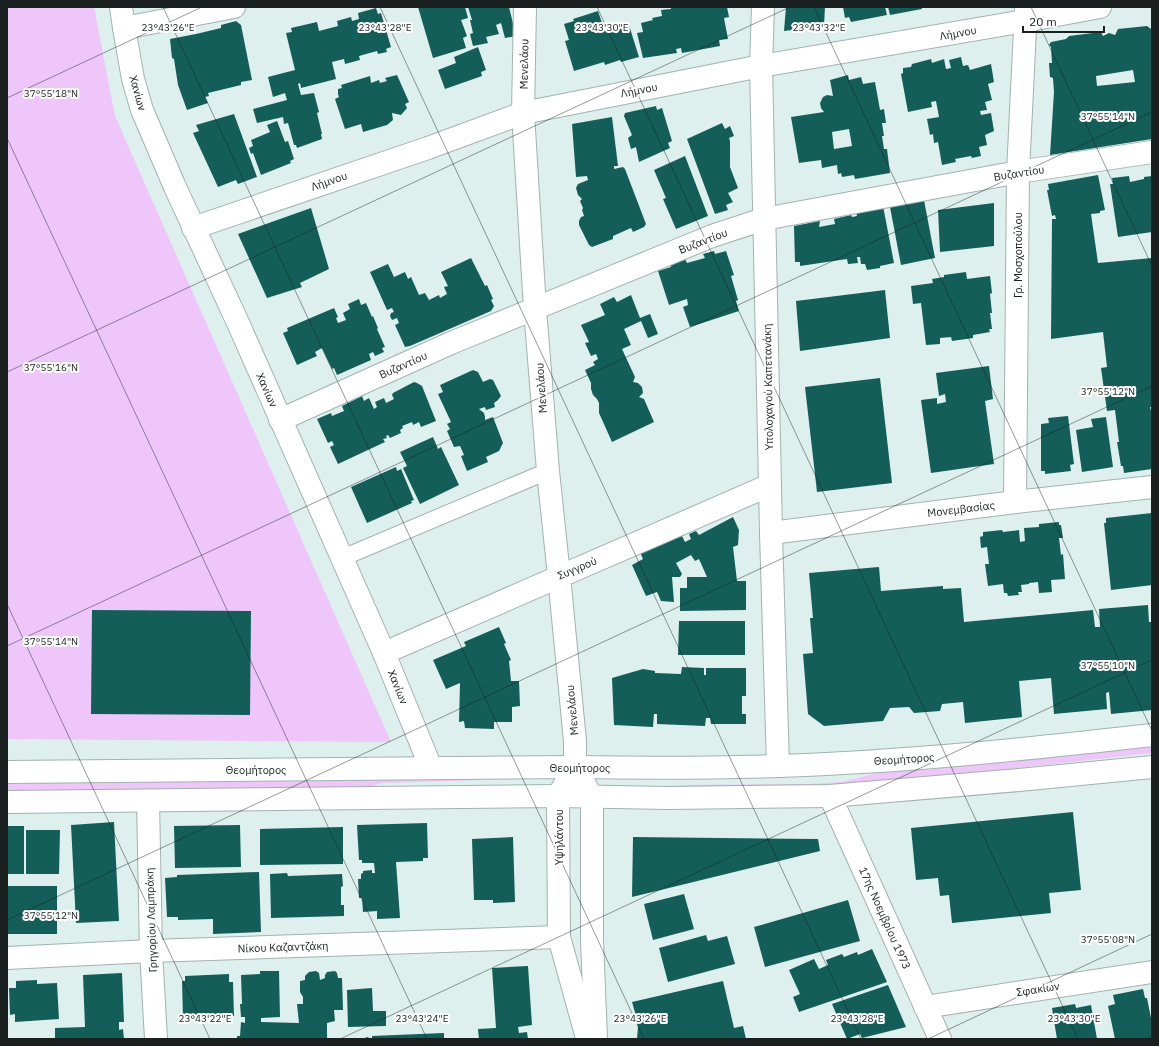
<svg xmlns="http://www.w3.org/2000/svg" width="1159" height="1046" font-family="'IBM Plex Sans',sans-serif">
<rect width="100%" height="100%" fill="#def0ed"/>
<g fill="#eec6fa">
<path d="M7 7H94L115 116 391 742 7 739Z"/>
<path d="M1152 747V753L853 786 678 789V785L810 784 841 782 886 771 924 770Z"/>
<path d="M7 776H480V780L382 783 372 786 361 788 165 790H7Z"/>
</g>
<g fill="#135e58" fill-rule="evenodd">
<path d="M418 7H465L468 18 461 20 467 36 463 38 466 48 433 58Z"/>
<path d="M468 7H509L516 36 505 38 501 23 496 25 499 34 486 37 488 43 473 46 470 34 473 33 470 20H472Z"/>
<path d="M671 7H727L729 17 724 18 728 39 719 40 720 46 682 53 681 48 676 49 677 53 643 58 637 33 643 32 641 23 653 20 652 18 662 16 661 10 671 9Z"/>
<path d="M786 7H825L824 26 784 31Z"/>
<path d="M843 7H885L887 15 851 22 849 17 845 18Z"/>
<path d="M888 7H921L922 9 890 15Z"/>
<path d="M376 8 378 14 381 13 391 47 386 49 387 52 378 54 377 51 359 56 360 60 345 64 344 59 332 62 336 79 301 88 300 83 298 84 301 95 314 93 319 112 317 113 322 134H321L322 139 297 148 296 145H294L288 123 284 124 283 117 257 123 253 109 287 100 285 93 273 97 268 77 295 70 286 33 292 32 291 28 317 22 319 31 338 26 337 21 351 17 352 21 359 19 358 13Z"/>
<path d="M598 11 604 29 628 22 639 57 621 62 620 60 605 65 604 62 574 71 565 41 569 40 564 24 574 21 573 19Z"/>
<path d="M236 21 241 25 252 80 241 82V85L208 93 209 96 205 97 208 103 187 110 178 85 174 59 172 58 170 39 196 34 221 28V25Z"/>
<path d="M1147 26 1151 29H1152V139L1050 155 1054 92 1053 78 1050 77 1049 63H1052L1051 47 1049 45 1051 42 1066 39 1069 36 1101 32 1103 36 1109 33 1115 35 1118 29ZM1133 70 1135 82 1097 86 1096 76Z"/>
<path d="M478 47 486 70 481 72 482 76 445 89 438 70 456 63 454 57Z"/>
<path d="M961 57 963 66 968 65 970 70 991 64 994 82 988 84 992 100 985 102 987 110 980 111 981 115 991 113 994 131 985 135 987 145 979 147 981 156 972 158 971 156 955 159 956 162 942 165 938 142 934 143 933 134 930 135 927 119 939 117 936 101 931 102 932 107 908 112 901 74 903 73V68L911 67 912 64 931 59 932 63 944 59 946 69 951 68 949 60Z"/>
<path d="M397 75 409 102 405 104 407 108 401 115 392 113 393 120 387 125 363 132 361 124 345 129 335 99 339 97 338 94V89L342 88 341 85 370 76 371 83 379 80 380 83 387 81 385 78Z"/>
<path d="M848 75 849 80 861 77 863 84 875 82 880 110 884 109 886 123H882L884 136H882L884 149H887L890 173 855 179 854 175 842 177 841 173 838 174 837 165 822 168 821 160 799 163 791 117 824 112 821 108 820 103 823 97 827 95 833 96 830 80ZM849 129 852 146 834 149 832 132Z"/>
<path d="M656 106 657 110 662 108 672 141 668 143 670 148 639 162 636 147 631 149 628 138 632 135 624 116 625 113Z"/>
<path d="M234 114 257 177 238 184 236 180 218 187 193 133 199 131 196 125Z"/>
<path d="M612 117 618 166H614V169L623 167 625 169 646 224 644 227 633 232 631 228 613 236V239L592 247 589 245 579 225V221L581 217 584 216 582 210 583 208 580 201 582 199 578 195 576 188 578 184 588 180 587 176 576 177 572 124Z"/>
<path d="M277 121 285 142 288 141 294 159 290 161 291 163 261 175 253 153 251 154 249 148 253 146 251 140 270 132 267 125Z"/>
<path d="M722 123 725 129 730 126 734 136 729 138 730 141V167L738 188 728 193 733 202 726 205 728 210 715 214 687 139Z"/>
<path d="M685 156 708 216 676 229 663 199 666 198 654 170Z"/>
<path d="M1098 175 1105 210 1100 211V213L1091 214 1098 263 1152 258V407H1150L1151 411H1152V469L1124 473 1123 466H1121L1117 442H1119L1115 410 1107 411 1101 368 1107 367 1103 332 1051 339 1052 219H1056L1055 215 1052 216 1047 190H1049L1048 184Z"/>
<path d="M1129 176 1130 182 1144 179V177L1152 176V232L1118 237 1110 184H1113L1112 178Z"/>
<path d="M924 200 935 258 901 265 890 207Z"/>
<path d="M994 203V246L940 252 938 210Z"/>
<path d="M883 206 894 263 880 266V268L867 270 865 264H861L860 257H857L858 263 848 264 847 259 800 266V262H795L794 226 820 221 819 227 835 224 834 219 851 215 852 217 857 216 856 211Z"/>
<path d="M311 208 329 269 300 283 302 287 267 298 238 234Z"/>
<path d="M714 251 715 254 726 251 734 275 731 276 738 300 736 301 739 311 690 327 683 307 688 305 687 299 669 305 658 271 671 267 670 264 685 259 687 263 705 258 703 254Z"/>
<path d="M471 258 485 286 487 285 493 299 491 300 494 306 491 311 410 346 405 347 395 325 399 323 397 318 392 320 390 316 391 313 394 312 392 308 387 310 370 272 388 264 394 277 405 272 408 279 411 277 419 295 425 293 429 300 439 295 440 298 447 294 444 287 448 286 441 272Z"/>
<path d="M966 272 967 279 990 276 992 293 990 294 992 313H990L992 329H989L990 332 973 335V338L952 341 951 337 940 338V344L926 345 921 303 913 304 911 286 933 283 932 279 944 277V275Z"/>
<path d="M885 290 890 338 800 351 796 301Z"/>
<path d="M631 295 640 318 650 314 658 334 648 338 641 321 624 329 631 345 622 349 635 377 633 382 638 383 642 387 643 393 639 397 644 399 654 422 612 442 599 413V403L597 399 593 395 591 389V383L585 370 595 365 593 362 598 359 596 354 591 356 585 343 589 342 581 325 605 315 600 304 614 297 617 302Z"/>
<path d="M359 299 361 305 366 303 372 317 373 316 378 328 377 329 385 347 382 348 384 352 375 356 373 352 369 354 371 360 337 375 334 368 332 369 322 348 315 352 317 356 297 365 283 333 288 331 287 328 334 308 338 317 336 318 338 323 346 320 343 313 350 309 348 304Z"/>
<path d="M989 366 993 399 985 401 994 464 931 473 921 400 937 398V404L946 402 945 394 939 396 936 373Z"/>
<path d="M473 370 478 372 483 382 490 379 493 380 501 396 498 400 494 403 495 407 486 410 485 407 479 409 484 413 485 417V420L493 417 503 443 499 451 486 457 488 462 467 471 461 456 464 455 460 446 454 447 447 431 450 429 447 424 451 422 438 394 443 392 440 385Z"/>
<path d="M880 378 892 483 817 492 805 387Z"/>
<path d="M414 382 417 383 422 386 436 421 421 427 419 422 413 425 412 422 402 426 403 428 400 430 401 433 390 438 388 435 386 436 387 438 383 439 385 442 338 464 330 447 334 445 332 441 328 443 317 419 331 413 332 416 344 411 342 406 362 396 364 401 369 398 374 409 377 407 375 402 384 398 386 403 394 399 392 395 393 393Z"/>
<path d="M1068 416 1074 464 1070 465 1071 471 1045 474V471H1041V424L1049 423 1048 418Z"/>
<path d="M1106 417 1113 467 1082 472 1076 430 1093 427 1091 419Z"/>
<path d="M433 437 438 449 441 447 459 485 420 504 403 468 407 466 400 452Z"/>
<path d="M396 467 397 471 401 469 414 500 411 501 412 503 367 523 351 487Z"/>
<path d="M1152 513V585L1111 590 1104 523H1106V518Z"/>
<path d="M733 517 739 530 738 545 733 547 737 581H746V610L680 611V588H687V577H707L699 559 695 561 691 555 676 563 682 574 680 577H672L674 602 661 601 657 592 646 596 632 565 643 559 639 550 675 534 677 538 682 536 685 542 691 539 689 534 696 531 699 535Z"/>
<path d="M1059 522V525H1061L1063 538H1059L1061 555 1063 554 1065 579 1051 580 1052 592 1039 593 1038 582 1029 583V584L1021 585 1022 592H1018L1019 595 1008 596 1007 593H1004L1003 584 988 586 985 564H989L987 547 981 548 980 537 983 536V532L1002 530 1003 532 1019 530 1020 542 1025 541 1024 528 1039 527V524Z"/>
<path d="M879 567 881 591 943 586V589L961 588 964 622 1093 610 1095 627H1100L1099 609 1148 605 1149 622H1152V710L1111 714 1109 692 1106 693 1107 709 1054 714 1051 678 1019 681 1022 717 965 723 963 702 942 704 940 711 914 713 909 707 890 708 883 721 824 726 808 714 803 654 813 653 810 618H813L809 573Z"/>
<path d="M92 610 251 611 250 715 91 714Z"/>
<path d="M679 621H745V655H678Z"/>
<path d="M499 627 506 643 504 644 511 660 509 661 511 681H519L520 706 512 707V722H494V729L465 728 464 721 459 722 460 683 446 689 433 660 466 646 464 642Z"/>
<path d="M682 667 704 668V675H706V668H746V696H742V714H746V724H711L710 718H706L705 726 657 724V714H654L653 727 614 725 612 678 643 669 655 671V673L681 674Z"/>
<path d="M1073 812 1081 890 1049 893 1051 913 952 923 949 895 940 896 938 878 916 880 911 828Z"/>
<path d="M114 822 119 921 76 923 71 825Z"/>
<path d="M427 823 428 858H423V861L396 862 400 918 377 919V911L363 912 362 898H359L358 879H361V874L363 873V871L372 870V873H375L374 863H362V860H359L357 825Z"/>
<path d="M240 825 241 867 175 868 174 826Z"/>
<rect x="7" y="826" width="17" height="48"/>
<path d="M343 827V864L260 865V829Z"/>
<path d="M26 830H60L59 874H26Z"/>
<path d="M513 837 515 902 493 903V900H474L472 839Z"/>
<path d="M633 837 818 839 820 851 632 897Z"/>
<path d="M259 872 261 932 213 934V919L178 920V917H167L165 878 177 877V875Z"/>
<path d="M287 873 288 876 342 874 343 886 341 887V905H344V916L271 918 270 874Z"/>
<rect x="7" y="886" width="50" height="48"/>
<path d="M684 894 694 929 653 940 644 904Z"/>
<path d="M848 900 860 941 765 967 754 927Z"/>
<path d="M706 935 708 941 727 936 735 964 668 982 659 948Z"/>
<path d="M872 949 887 982 799 1012 793 997 800 994 789 970 814 959 819 969 828 965 826 960 842 954 844 957 857 952 858 955Z"/>
<path d="M528 966 532 1025 518 1027 519 1033 527 1032 528 1039H479L478 1029 496 1028 492 968Z"/>
<path d="M260 971H279L280 1017 261 1018V1022L299 1023 297 1004H303V997L300 992V981L305 980V976L309 972 316 971 319 973 320 980 325 978V975L327 972 335 971 337 973 338 978H342L343 1010H334L335 1021 327 1023V1039H237V1036H240L241 1022 245 1023V1017H241L240 1004H242L241 975 260 974Z"/>
<path d="M122 973 124 1022H119V1030L123 1029 124 1039H55V1028L85 1027 83 975Z"/>
<path d="M229 974V982H233L234 1016H231V1019H218V1016L183 1018 182 981H185V976Z"/>
<path d="M37 980V984L57 983 59 1019 15 1022V1014L10 1015 9 988H16V981Z"/>
<path d="M723 981 734 1028 743 1026 746 1039H637L638 1027 636 1016 632 1002Z"/>
<path d="M888 985 906 1027 862 1038 860 1034 847 1039 832 1004Z"/>
<path d="M372 988 373 1011H386V1026L348 1027 347 990Z"/>
<path d="M1143 989 1145 998H1147L1152 1023V1039H1115L1108 1006 1115 1004 1113 995Z"/>
<path d="M1075 1004 1076 1008 1091 1005 1097 1039H1057L1052 1008Z"/>
<path d="M444 1033V1039H363L367 1037 372 1039V1036Z"/>
</g>
<g fill="none" stroke-linecap="round" stroke-linejoin="round">
<g stroke="#a2b2b0" stroke-width="18">
<path id="service" d="M342 558 548 471"/>
</g>
<g stroke="#a2b2b0" stroke-width="24">
<g id="minor">
<path d="M121 7 124 28 133 79 142 110 175 187 239 325 384 653 431 768"/>
<path d="M525 7 523 113 535 309 548 471 559 576 575 741V767L592 797V940L596 1039"/>
<path d="M763 7 761 66 771 533 778 766"/>
<path d="M124 28 234 7"/>
<path d="M193 228 428 148 523 113 761 66 1025 21 1100 7"/>
<path d="M280 420 451 343 712 236 764 219 1018 172 1152 152"/>
<path d="M1015 502 1018 172 1026 8"/>
<path d="M771 533 1015 502 1152 487"/>
<path d="M384 653 770 485"/>
<path d="M575 767 558 796 559 937 587 1038"/>
<path d="M830 796 940 1039"/>
<path d="M148 801 151 951 156 1039"/>
<path d="M7 958 151 951 559 937"/>
<path d="M925 1007 1152 972"/>
</g>
</g>
<g stroke="#a2b2b0" stroke-width="24">
<g id="tertiary">
<path d="M7 772 575 767C643 768 710 768 778 766 903 762 1028 749 1152 735"/>
<path d="M7 802 558 796 669 798 830 796 1019 780 1152 767"/>
</g>
</g>
<use href="#service" stroke="#fff" stroke-width="16"/>
<use href="#minor" stroke="#fff" stroke-width="22"/>
<use href="#tertiary" stroke="#fff" stroke-width="22"/>
</g>
<path fill="none" stroke="#19201f" stroke-width="1" stroke-opacity="0.45" d="M163 7 644 1039M380 7 861 1039M597 7 1078 1039M814 7 1152 731M1031 7 1152 266M7 98 202 7M7 138 427 1039M7 372 790 7M7 604 210 1039M7 646 1152 112M7 920 1152 386M340 1039 1152 660M928 1039 1152 934"/>
<g text-anchor="middle" stroke-width="4" stroke-linejoin="round" paint-order="stroke">
<g font-size="11" fill="#19201f" stroke="#fff">
<text transform="translate(958 33) rotate(-10)" y="4">Λήμνου</text>
<text transform="translate(524 64) rotate(-89)" y="4">Μενελάου</text>
<text transform="translate(639 90) rotate(-11)" y="4">Λήμνου</text>
<text transform="translate(138 93) rotate(74)" y="4">Χανίων</text>
<text transform="translate(1019 173) rotate(-9)" y="4">Βυζαντίου</text>
<text transform="translate(329 181) rotate(-19)" y="4">Λήμνου</text>
<text transform="translate(703 241) rotate(-21)" y="4">Βυζαντίου</text>
<text transform="translate(1018 255) rotate(-90)" y="4">Γρ. Μοσχοπούλου</text>
<text transform="translate(403 365) rotate(-24)" y="4">Βυζαντίου</text>
<text transform="translate(768 387) rotate(-91)" y="4">Υπολοχαγού Καπετανάκη</text>
<text transform="translate(541 388) rotate(-94)" y="4">Μενελάου</text>
<text transform="translate(267 390) rotate(66)" y="4">Χανίων</text>
<text transform="translate(961 509) rotate(-7)" y="4">Μονεμβασίας</text>
<text transform="translate(577 568) rotate(-23)" y="4">Συγγρού</text>
<text transform="translate(398 687) rotate(68)" y="4">Χανίων</text>
<text transform="translate(572 710) rotate(-95)" y="4">Μενελάου</text>
<text transform="translate(904 759) rotate(-4)" y="4">Θεομήτορος</text>
<text x="580" y="772">Θεομήτορος</text>
<text x="256" y="774">Θεομήτορος</text>
<text transform="translate(559 837) rotate(-90)" y="4">Υψηλάντου</text>
<text transform="translate(885 918) rotate(66)" y="4">17ης Νοεμβρίου 1973</text>
<text transform="translate(151 920) rotate(-92)" y="4">Γρηγορίου Λαμπράκη</text>
<text transform="translate(283 947) rotate(-2)" y="4">Νίκου Καζαντζάκη</text>
<text transform="translate(1038 989) rotate(-9)" y="4">Σφακίων</text>
</g>
</g>
<g font-size="10" text-anchor="middle" fill="#19201f" stroke="#fff" stroke-width="4" stroke-linejoin="round" paint-order="stroke">
<text x="168" y="31">23°43'26"E</text>
<text x="385" y="31">23°43'28"E</text>
<text x="602" y="31">23°43'30"E</text>
<text x="819" y="31">23°43'32"E</text>
<text x="51" y="97">37°55'18"N</text>
<text x="1108" y="120">37°55'14"N</text>
<text x="51" y="371">37°55'16"N</text>
<text x="1108" y="395">37°55'12"N</text>
<text x="51" y="645">37°55'14"N</text>
<text x="1108" y="669">37°55'10"N</text>
<text x="51" y="919">37°55'12"N</text>
<text x="1108" y="943">37°55'08"N</text>
<text x="205" y="1022">23°43'22"E</text>
<text x="422" y="1022">23°43'24"E</text>
<text x="640" y="1022">23°43'26"E</text>
<text x="857" y="1022">23°43'28"E</text>
<text x="1074" y="1022">23°43'30"E</text>
</g>
<rect width="1159" height="1046" fill="none" stroke="#19201f" stroke-width="16"/>
<path d="M1023 26v6h81v-6" fill="none" stroke="#19201f" stroke-width="2"/>
<text x="1029" y="26" font-size="12" fill="#19201f" stroke="#ffffff" stroke-width="3" paint-order="stroke">20 m</text>
</svg>
